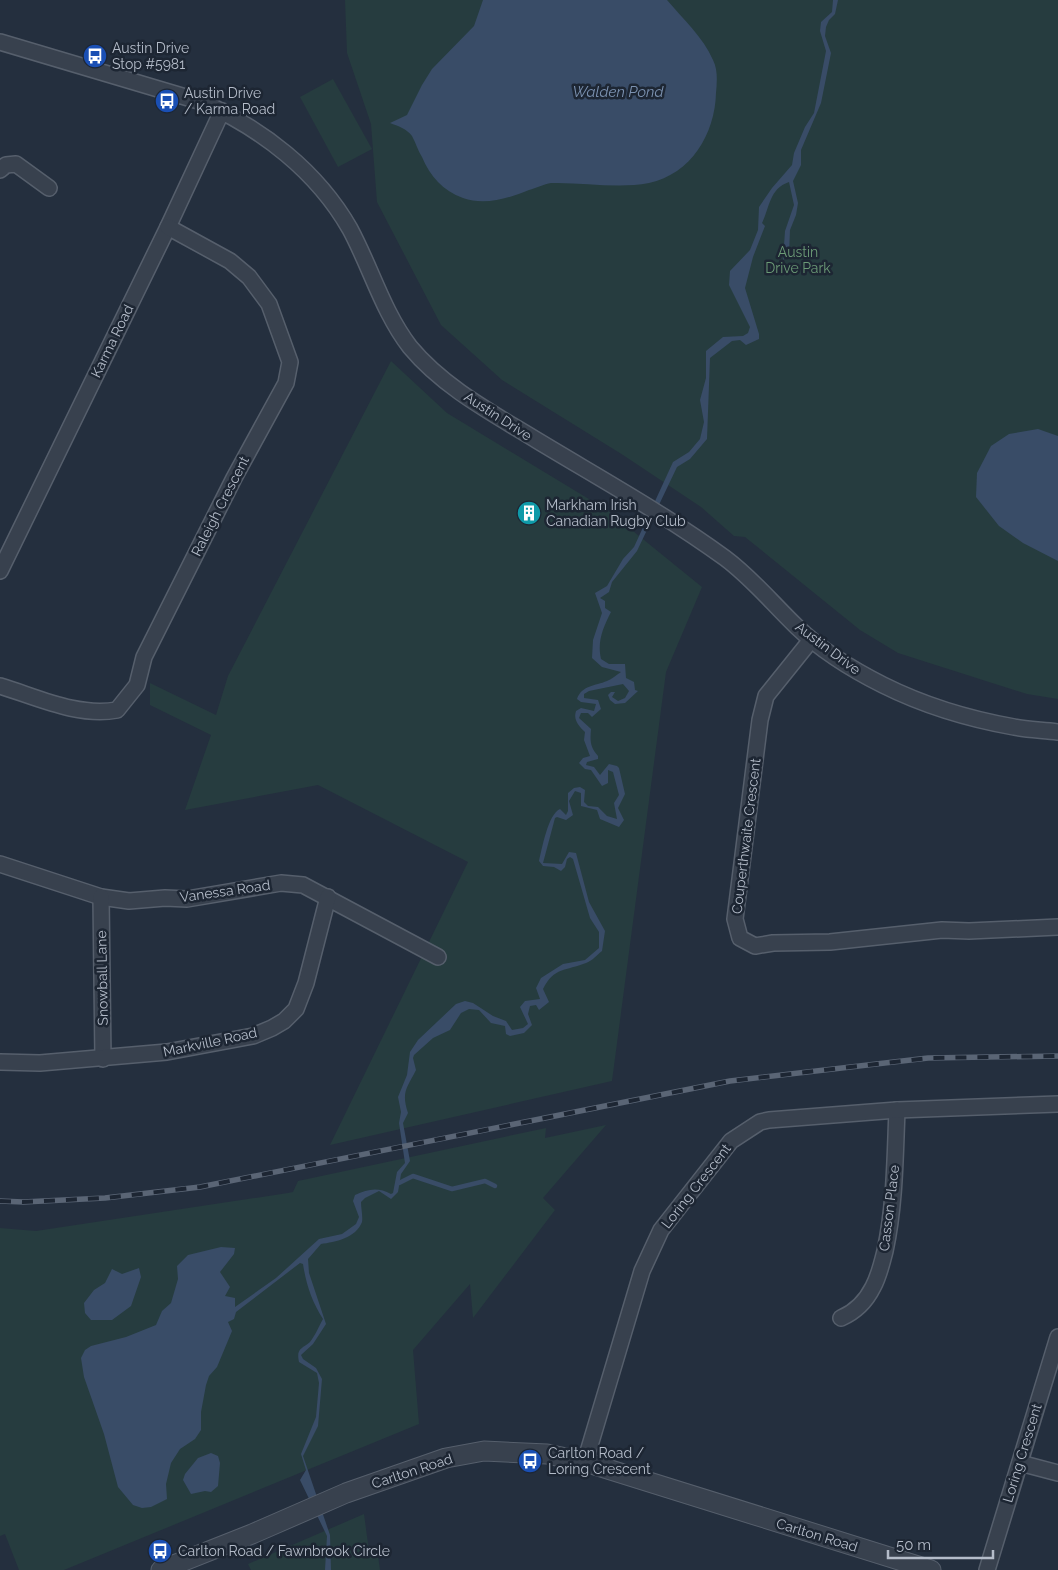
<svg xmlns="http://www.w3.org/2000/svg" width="1058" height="1570" font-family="Raleway,sans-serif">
<rect width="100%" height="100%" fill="#242f3e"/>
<g fill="#263c3f">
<path d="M345 0H1058V699L1027 694 898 653 860 630 745 537 734 536 701 507 623 455 502 380 441 325 377 202 371 124 347 53Z"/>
<path d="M333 79 372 149 338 167 300 97Z"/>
<path d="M391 361 447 413 607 510 702 587 666 672 612 1081 330 1145 468 862 318 785 185 810 211 735 150 705V683L216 715 228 676Z"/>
<path d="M606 1125 543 1198 555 1210 473 1318 470 1284 413 1350 419 1424 64 1570H19L5 1534 0 1536V1228L36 1231 288 1193 293 1192 298 1181 546 1128 545 1138Z"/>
<path d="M364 1514 369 1551 377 1548 380 1570H251L248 1564Z"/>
</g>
<g fill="#394c67">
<path d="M483 0H667C683 19 703 37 713 60 718 70 717 82 716 93 715 134 691 174 649 183 617 189 583 182 551 183 544 184 536 188 529 190 509 198 485 206 463 198 443 191 430 176 422 157 418 151 416 143 412 136 407 129 398 126 390 123L407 115 422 85 432 69 474 26Z"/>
<path d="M833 0H838L835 14 829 20 826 27 825 36 831 53 821 103 801 150V165L793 181 798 203 796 215 790 230 789 255 783 260 785 231 794 205 789 182C769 189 770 207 762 223L765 226 753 257 745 288 759 334V339L746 345 740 340 732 341 710 358 707 439 690 459 677 467 637 551 612 582 609 592 600 598 605 601V608L611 612C603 628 597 641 601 659L609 664H625L626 678 634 682 635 690 638 691 625 703 615 704 610 700 608 695 611 692H615L612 697 618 701 625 698 629 691 623 684 589 691 584 694V698L598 700 601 709 592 717 588 713H581L579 718 591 729C590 741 590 747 598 756V759L587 762 586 765 594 767 600 775 609 764 617 766 619 768 625 794 618 808 624 820 619 827 600 819 597 810 581 806V793L575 791 569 801 573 815 566 820 557 817 555 818 543 863 562 864 569 852 576 853 589 902 605 931 602 951C597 955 592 961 586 963 566 971 554 967 543 989L549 1002 539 1010 536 1005 530 1006 528 1014 532 1025 524 1033 510 1036 506 1034 505 1026 491 1023 479 1010 469 1009 461 1013 450 1030 433 1038 414 1055 413 1058 416 1070C407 1088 401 1092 408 1113L403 1123 410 1161 401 1174 398 1192 391 1199 379 1191 365 1198 361 1202C361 1208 363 1217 362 1222 356 1238 335 1242 321 1244L308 1259 309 1273 326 1324 313 1344 301 1355 303 1359 316 1368 322 1379 318 1426 303 1456 330 1535 331 1570H325L327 1536 300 1480 306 1470 301 1454 316 1417 319 1383 317 1373 299 1362C296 1348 302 1349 310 1342 315 1336 319 1326 323 1319 312 1302 306 1284 303 1264L300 1263 236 1312 234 1319 228 1322 232 1331 217 1367 209 1376 206 1385 201 1412V1430L195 1439 180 1449 171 1463 166 1484 167 1499 151 1507 142 1508 133 1505 118 1487 104 1434 84 1377 81 1358 85 1350 91 1346 126 1337 156 1325 162 1311 171 1303 178 1279 177 1266 188 1255 221 1247 235 1248 234 1254 220 1272 230 1287 225 1296 235 1298V1307L276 1278 319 1239 342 1234 356 1224 359 1217 353 1201 355 1195C368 1189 378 1187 391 1194L393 1193 397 1172 405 1163 399 1123 401 1112 398 1097 407 1075 410 1052 418 1040 456 1004 465 1001 473 1003 493 1016 506 1021 512 1030 523 1028 528 1024 520 1007 525 1001 540 999 536 988 541 978 563 964 585 960 599 948V932L590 918 573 859 570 857 567 859 565 867 561 871 554 867 543 866 539 861C542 849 548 814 560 809L566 815 568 811V793L574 788 580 787 585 790 584 802 588 806 598 807 607 816 617 819 614 803 619 795 613 772 608 770V783L602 786 591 770 585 769 579 763 583 758 590 756 584 740 585 732C579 726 573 720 576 711L581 708 594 711 596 704 581 702 577 699C582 685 595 686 607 681 612 679 616 675 621 672L602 667 592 658 593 640 602 613 595 593 607 586 623 559 634 547 673 462 689 452 700 439 704 422 700 400 706 378V351L723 337 743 336 748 333 750 327 729 285 730 271 750 250 758 230 759 207 772 188 792 165 794 153 805 127 814 113 826 51 820 31 821 22 832 12Z"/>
<path d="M1038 429 1058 436V561L1023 543 999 526 976 497 977 473 991 446 1009 434Z"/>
<path d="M139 1268 141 1277 131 1306 112 1320H91L85 1313 84 1303 94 1290 105 1283 112 1269 122 1274Z"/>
<path d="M211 1453 218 1456 220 1463 218 1486 211 1492 205 1491 191 1494 183 1480 185 1474 198 1458Z"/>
</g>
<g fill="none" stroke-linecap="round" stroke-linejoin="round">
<path stroke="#394c67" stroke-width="4.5" d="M399 1183 413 1176 452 1189 485 1181 495 1186"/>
<g stroke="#565f6c" stroke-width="18">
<g id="minor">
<path d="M0 42 202 102C262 129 317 171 350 229 371 268 383 312 410 347 444 388 494 414 538 441 601 479 666 515 725 558 752 578 773 604 797 627 822 651 853 670 883 685 925 706 969 719 1014 727 1028 730 1044 730 1058 732"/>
<path d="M0 170 6 165 16 164 49 188"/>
<path d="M0 571 168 227 222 111"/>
<path d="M811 640 766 696 760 720 735 919 740 938 755 946 773 943 830 942 942 930 969 931 1058 927"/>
<path d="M0 686C37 697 77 717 117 710L137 685 144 657 234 478 286 383 290 362 269 304 249 277 230 261 168 227"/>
<path d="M0 864 101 897 129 901 165 898 187 899 281 883 303 885 438 957"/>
<path d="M101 897 103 1059"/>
<path d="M0 1062 40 1063 167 1052 253 1036 272 1028 284 1021 296 1009 306 983 328 897"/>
<path d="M841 1318C855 1312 866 1301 873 1287 879 1276 882 1263 885 1251 895 1205 895 1157 897 1110"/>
<path d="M585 1462 642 1271 661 1230 731 1141 760 1122 769 1120 897 1110 1058 1104"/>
<path d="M1020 1463 1058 1473"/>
<path d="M987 1570 1058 1337"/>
</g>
</g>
<g stroke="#565f6c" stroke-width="21">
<path id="tertiary" d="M161 1570 252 1534 346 1493 446 1458 484 1451 547 1454 585 1462 931 1570"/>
</g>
<use href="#minor" stroke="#38414e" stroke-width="15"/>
<use href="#tertiary" stroke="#38414e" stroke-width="19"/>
<g stroke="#5a6575" stroke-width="5.5">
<path id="rail" d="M0 1201 23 1202 105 1198 200 1187 730 1081 928 1058 1058 1056"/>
</g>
<use href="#rail" stroke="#1d2633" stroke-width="4" stroke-dasharray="11" stroke-linecap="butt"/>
</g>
<defs>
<g id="bus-disc" transform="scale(1.25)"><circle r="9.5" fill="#1a4fb4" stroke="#1d2633"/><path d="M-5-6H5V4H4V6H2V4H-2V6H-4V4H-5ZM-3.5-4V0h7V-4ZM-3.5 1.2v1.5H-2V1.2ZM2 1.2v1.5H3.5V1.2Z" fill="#fff"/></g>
<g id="building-disc" transform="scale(1.25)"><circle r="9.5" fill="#0f9aa8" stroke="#1d2633"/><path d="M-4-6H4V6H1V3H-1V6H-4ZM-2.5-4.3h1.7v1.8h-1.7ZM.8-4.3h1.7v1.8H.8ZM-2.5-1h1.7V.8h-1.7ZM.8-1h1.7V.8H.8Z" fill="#fff"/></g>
</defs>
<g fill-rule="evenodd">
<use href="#bus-disc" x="95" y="56"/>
<use href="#bus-disc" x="167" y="101"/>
<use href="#building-disc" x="529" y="513"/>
<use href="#bus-disc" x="530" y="1461"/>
<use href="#bus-disc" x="160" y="1551"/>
</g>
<g text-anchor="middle" stroke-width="5" stroke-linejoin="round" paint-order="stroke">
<g font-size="14" fill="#b4bcc9" stroke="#1d2633" text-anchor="start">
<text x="112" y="53">Austin Drive<tspan x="112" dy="16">Stop #5981</tspan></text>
<text x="184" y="98">Austin Drive<tspan x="184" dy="16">/ Karma Road</tspan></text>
<text x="546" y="510">Markham Irish<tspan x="546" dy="16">Canadian Rugby Club</tspan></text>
<text x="548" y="1458">Carlton Road /<tspan x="548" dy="16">Loring Crescent</tspan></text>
<text x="178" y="1556">Carlton Road / Fawnbrook Circle</text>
</g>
<g font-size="14" fill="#6b9a76" stroke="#1d2633">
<text x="798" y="257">Austin<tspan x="798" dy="16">Drive Park</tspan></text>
</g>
<g font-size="14" fill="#b4bcc9" stroke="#1d2633">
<text transform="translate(112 341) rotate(-64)" y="5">Karma Road</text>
<text transform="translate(498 416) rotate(33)" y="5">Austin Drive</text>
<text transform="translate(220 506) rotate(-63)" y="5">Raleigh Crescent</text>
<text transform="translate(828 648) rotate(37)" y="5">Austin Drive</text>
<text transform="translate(746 836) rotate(-83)" y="5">Couperthwaite Crescent</text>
<text transform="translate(225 891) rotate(-8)" y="5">Vanessa Road</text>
<text transform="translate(102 978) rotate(-91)" y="5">Snowball Lane</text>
<text transform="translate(210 1042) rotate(-12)" y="5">Markville Road</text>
<text transform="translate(696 1186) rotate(-52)" y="5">Loring Crescent</text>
<text transform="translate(889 1208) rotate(-83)" y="5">Casson Place</text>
<text transform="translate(1022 1453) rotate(-73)" y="5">Loring Crescent</text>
<text transform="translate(412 1471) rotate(-18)" y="5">Carlton Road</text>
<text transform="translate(817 1535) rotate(17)" y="5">Carlton Road</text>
</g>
<g font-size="15" font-style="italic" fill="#7c92b1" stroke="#1d2633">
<text x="618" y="97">Walden Pond</text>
</g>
</g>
<path d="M888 1550v8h105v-8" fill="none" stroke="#b4bcc9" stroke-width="2.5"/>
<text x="896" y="1550" font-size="15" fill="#b4bcc9" stroke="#1d2633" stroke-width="4" paint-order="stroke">50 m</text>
</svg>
